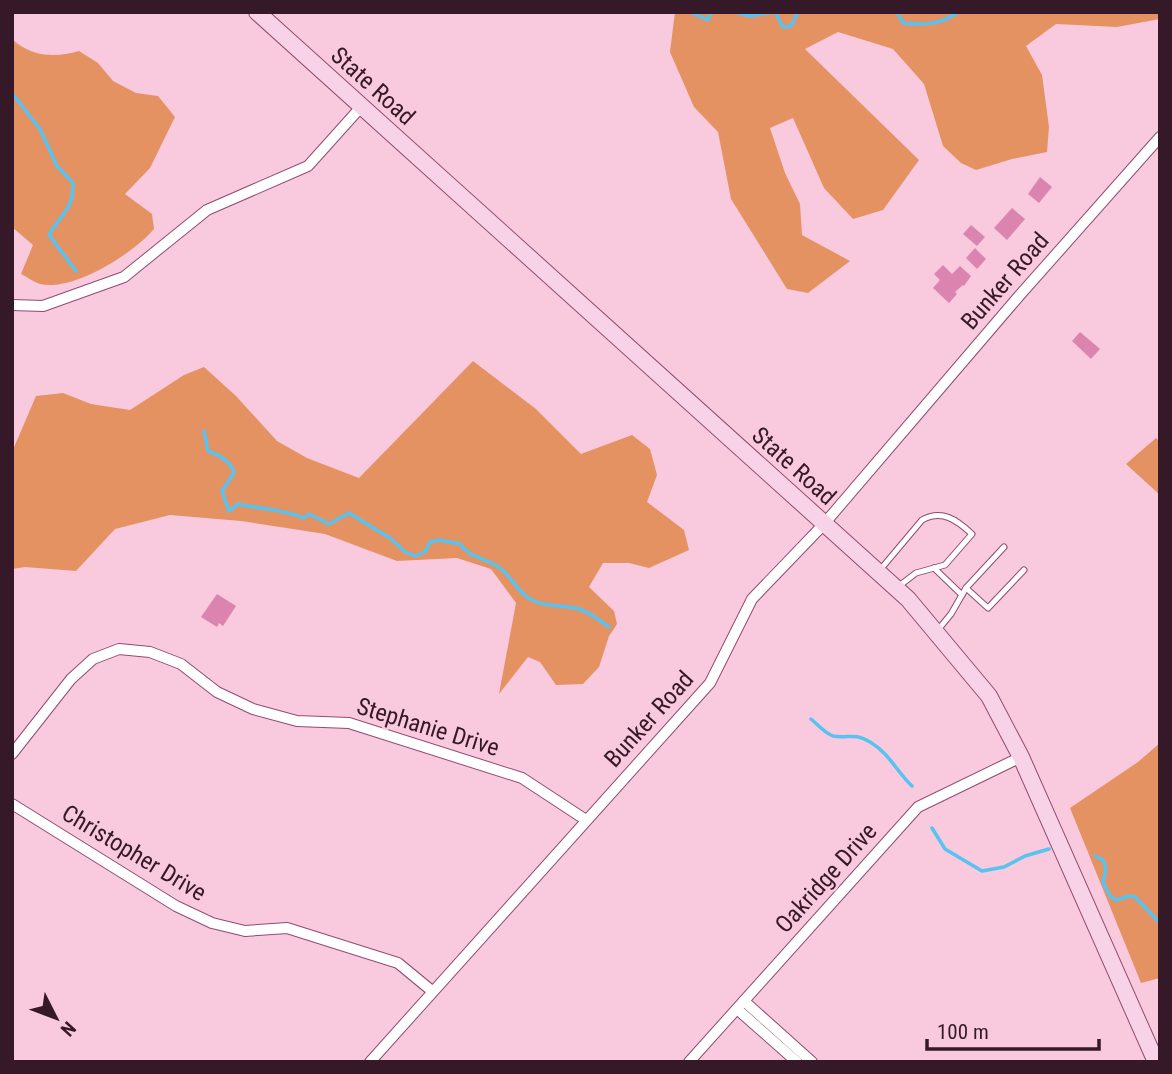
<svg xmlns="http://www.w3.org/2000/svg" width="1172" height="1074" font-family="'Roboto Condensed',sans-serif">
<rect width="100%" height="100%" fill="#f9c9de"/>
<g fill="#e59263">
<path d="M675 12H1160V19L1117 27 1056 24 1026 46 1042 75 1049 127 1047 152 1012 159 976 170 961 163 943 146 924 84 893 49 838 32 805 49 919 160 883 210 853 219 824 188 793 118 770 128 785 173 800 204 802 235 850 261 808 293 787 289 731 199 718 132 694 107 670 52Z"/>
<path d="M12 39C31 57 55 58 79 51L98 63 113 81 136 93 158 96 175 117 150 168 125 194 152 214 154 229C134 253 73 292 40 284 34 282 27 277 21 274L33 245 12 227Z"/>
<path d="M473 361 536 409 581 454 632 435 650 449 657 475 647 502 684 530 689 550 649 568 629 563H603L589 587 614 611 617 624 609 636 599 667 583 684 556 685 540 662 528 657 499 694 516 603 491 569 457 558 397 561 325 534 241 521 170 515 115 529 76 571 25 567 12 569 14 519 12 452 36 396 63 393 91 404 130 410 184 375 204 367 236 396 277 441 307 458 359 478Z"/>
<path d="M1156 438 1160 442V495L1126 464Z"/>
<path d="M1160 743V978L1141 983 1070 808 1138 762Z"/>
</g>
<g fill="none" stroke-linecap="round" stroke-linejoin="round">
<g stroke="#57c3f1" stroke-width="3.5">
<path d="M690 12 708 20 711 12"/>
<path d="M734 12 750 16 775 12 783 27 791 26 798 12"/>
<path d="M815 12H823"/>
<path d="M897 12 903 23C923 25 941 25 958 12"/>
<path d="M12 93 40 129 57 166 73 183C74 209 61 214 49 235L76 271"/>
<path d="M204 431 208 451C219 455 231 461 234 473L222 491 229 511 238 504C260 509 282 509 304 518L309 514 329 524 349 513 390 538 404 551 415 556 425 552 430 542 440 540 460 544C469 557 484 558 497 566 512 575 516 592 532 600 546 607 560 605 575 608 587 610 599 620 609 627"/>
<path d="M811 719C817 724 826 734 833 736 849 739 853 732 870 742 889 753 897 772 912 786"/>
<path d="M932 828 945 849 982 871 1004 867 1025 856 1049 849"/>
<path d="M1095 856 1103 860 1106 869 1103 882 1110 896 1116 900 1129 896 1135 897 1160 923"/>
</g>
</g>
<g fill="#db84af">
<path d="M1040 177 1052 187 1039 203 1028 194Z"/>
<path d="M1012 208 1025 219 1007 240 994 228Z"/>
<path d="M971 225 985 237 977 246 963 234Z"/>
<path d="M975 248 986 259 977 269 966 258Z"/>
<path d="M943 265 952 274 960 266 971 276 964 286 963 285 955 292 957 294 949 303 933 288 940 280 934 274Z"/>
<path d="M1080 332 1100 349 1091 359 1072 341Z"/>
<path d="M217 594 236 606 223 626 219 623 217 627 201 617Z"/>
</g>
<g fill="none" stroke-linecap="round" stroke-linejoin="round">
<g stroke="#904c6f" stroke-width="7">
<g id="service">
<path d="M934 568 962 595"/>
<path d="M880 570 922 520C942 509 957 520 972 534L945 565 916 573 899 586"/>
<path d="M966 588 988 608 1024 570"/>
<path d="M937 631 951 614 966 588 1004 547"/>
</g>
</g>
<g stroke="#904c6f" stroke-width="12">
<g id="minor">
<path d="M12 305 43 306 124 277 207 210 308 166 361 107"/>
<path d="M12 754 71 679 93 659 119 649 150 652 181 664 217 692 253 709 297 721 349 723 522 778 586 820"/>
<path d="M12 804 176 906 212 923 245 931 287 928 398 963 432 991"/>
<path d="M744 1001 812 1062"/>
<path d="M737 1009 797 1062"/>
<path d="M370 1062 710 683 752 599 824 524 1019 296 1160 137"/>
<path d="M689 1062 918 807 1021 757"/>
</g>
</g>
<g stroke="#904c6f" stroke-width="18">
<path id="secondary" d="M257 12 908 599 989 696 1021 757 1156 1062"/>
</g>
<use href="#service" stroke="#fff" stroke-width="5"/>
<use href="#minor" stroke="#fff" stroke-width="10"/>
<use href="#secondary" stroke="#f8d2e6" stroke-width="16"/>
</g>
<g text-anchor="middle" stroke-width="5" stroke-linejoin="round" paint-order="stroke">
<g font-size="24" fill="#361928" stroke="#f9c9de">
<text transform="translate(373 86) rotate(42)" y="8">State Road</text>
<text transform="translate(1005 281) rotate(-49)" y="8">Bunker Road</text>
<text transform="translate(794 466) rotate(42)" y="8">State Road</text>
<text transform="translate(649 719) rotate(-48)" y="8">Bunker Road</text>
<text transform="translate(428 727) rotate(17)" y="8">Stephanie Drive</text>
<text transform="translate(134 853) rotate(31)" y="8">Christopher Drive</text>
<text transform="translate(826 878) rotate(-48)" y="8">Oakridge Drive</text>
</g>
</g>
<rect width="1172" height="1074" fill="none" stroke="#361928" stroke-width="28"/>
<g transform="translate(56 1018) rotate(132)" stroke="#f9c9de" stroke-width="5" paint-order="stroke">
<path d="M0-5L12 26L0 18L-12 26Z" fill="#361928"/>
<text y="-10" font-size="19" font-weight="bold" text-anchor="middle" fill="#361928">N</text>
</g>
<path d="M927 1039v10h172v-10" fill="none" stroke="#361928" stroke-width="3.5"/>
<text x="937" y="1039" font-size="21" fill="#361928" stroke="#f9c9de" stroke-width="5" paint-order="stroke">100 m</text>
</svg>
